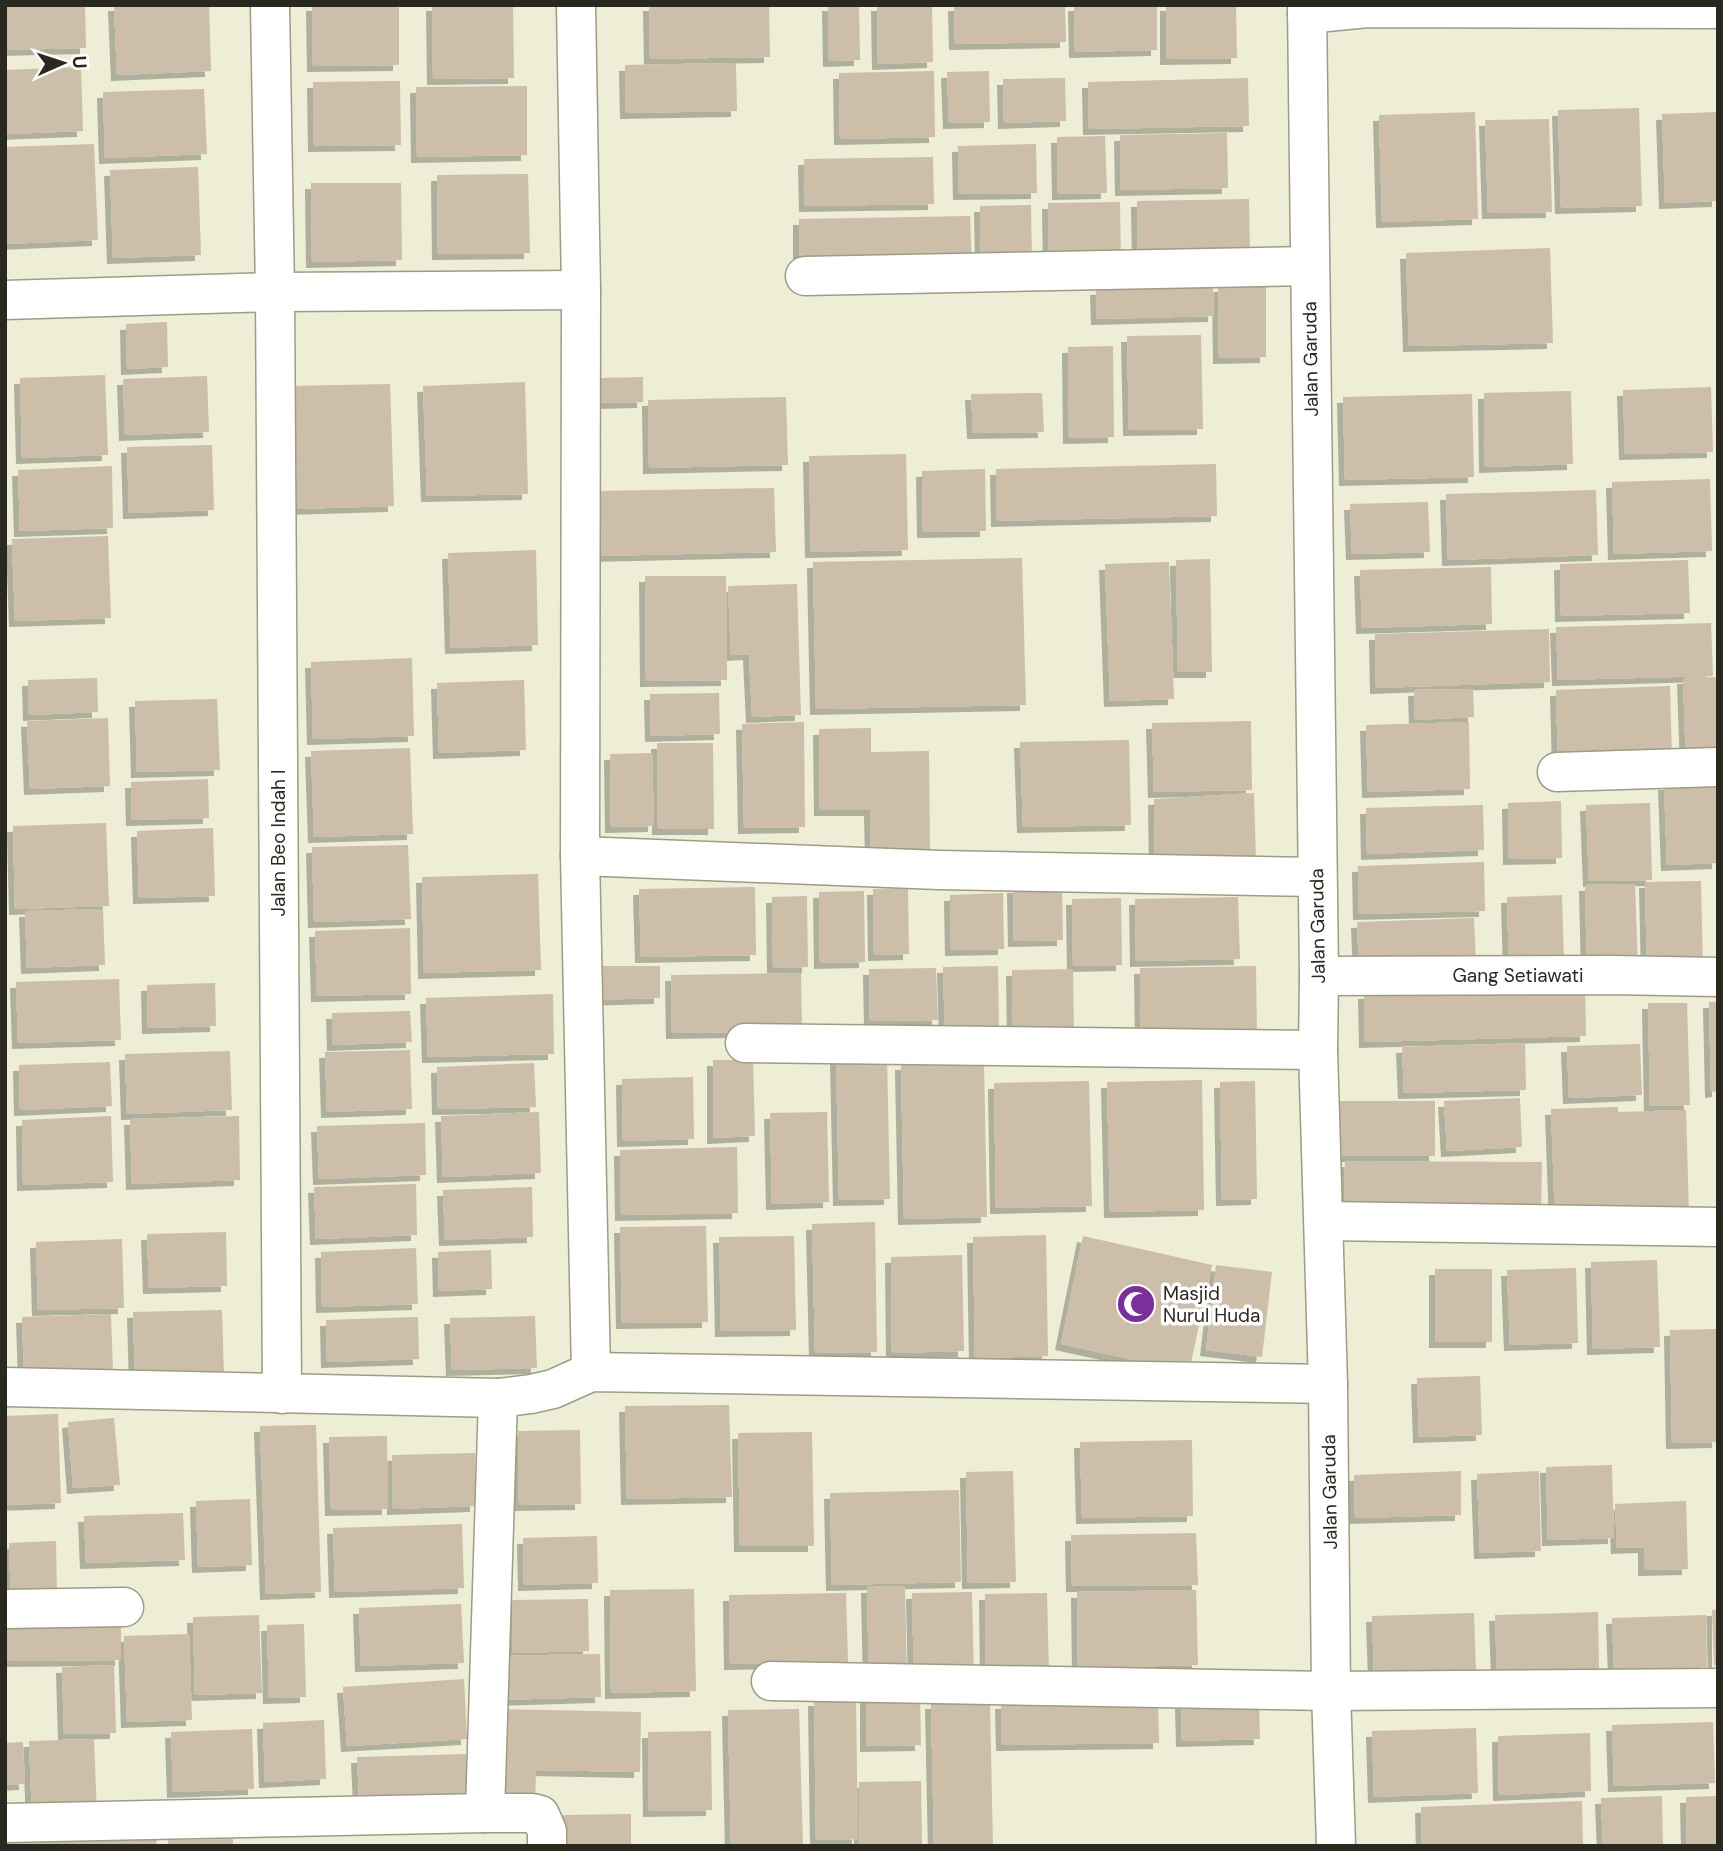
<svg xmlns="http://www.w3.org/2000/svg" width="1723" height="1851" font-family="'DM Sans',sans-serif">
<defs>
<filter id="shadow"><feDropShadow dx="-6" dy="6" stdDeviation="0" flood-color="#0004"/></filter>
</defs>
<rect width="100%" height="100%" fill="#edeed5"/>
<g fill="#ccbea8" filter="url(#shadow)">
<path d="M5 5H85L86 48 5 50Z"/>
<path d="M114 5H209L211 71 117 75Z"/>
<path d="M312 5H399V65L313 66Z"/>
<path d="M432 5H513L514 78 433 79Z"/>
<path d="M649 5H769L770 57 650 59Z"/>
<path d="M828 5H859L860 60 829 61Z"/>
<path d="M877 5H932L933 62 878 64Z"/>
<path d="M954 5H1065L1066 42 955 44Z"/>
<path d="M1074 5H1157V50L1075 52Z"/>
<path d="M1166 5H1236L1237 58 1166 59Z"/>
<path d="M736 63 737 111 626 113 625 65Z"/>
<path d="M81 67 83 131 5 134V70Z"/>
<path d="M934 71 935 137 840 139 839 73Z"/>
<path d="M989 71 990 122 949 123 947 72Z"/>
<path d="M1065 78 1066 121 1004 123 1003 79Z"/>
<path d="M1248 78 1249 126 1089 129 1088 82Z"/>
<path d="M400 81 401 145 314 146 313 82Z"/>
<path d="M527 86V155L417 157 416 87Z"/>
<path d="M204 89 207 154 105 158 103 92Z"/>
<path d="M1639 108 1642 206 1561 208 1558 110Z"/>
<path d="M1475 112 1478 219 1382 222 1379 115Z"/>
<path d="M1718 112V201L1665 203 1662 114Z"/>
<path d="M1549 119 1552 212 1488 213 1485 120Z"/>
<path d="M1227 133 1228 188 1121 190 1120 135Z"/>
<path d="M1105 136 1107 193 1058 194 1057 137Z"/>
<path d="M94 144 98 240 5 244V147Z"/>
<path d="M1036 144 1037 193 959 194 958 146Z"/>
<path d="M933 157 934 204 805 206 804 159Z"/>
<path d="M198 167 201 255 113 258 110 170Z"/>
<path d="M528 174 530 253 438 254 437 175Z"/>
<path d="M311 183H401L402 260 312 262Z"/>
<path d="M1249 199 1250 259 1138 261 1137 201Z"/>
<path d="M1120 202 1121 262 1049 264 1048 203Z"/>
<path d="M1031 205 1032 263H981L980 206Z"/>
<path d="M970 216 972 268 799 271V219Z"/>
<path d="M1550 248 1553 343 1409 346 1406 253Z"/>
<path d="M1266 285V357L1219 358 1218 286Z"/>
<path d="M1213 287 1214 316 1097 319 1096 289Z"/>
<path d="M167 322 168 367 127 369 126 324Z"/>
<path d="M1201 335 1203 429 1129 430 1127 336Z"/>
<path d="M1113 346 1114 437 1069 438 1068 347Z"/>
<path d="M105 375 108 455 22 458 20 378Z"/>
<path d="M207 376 209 432 125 435 123 379Z"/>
<path d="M643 377V402L601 403 600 378Z"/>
<path d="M525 382 528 494 427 496 423 386Z"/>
<path d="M390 384 394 506 293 509 288 386Z"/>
<path d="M1711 387 1713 452 1625 454 1623 390Z"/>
<path d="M1571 391 1573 464 1485 467 1484 393Z"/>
<path d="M1042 393 1044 432 973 433 971 394Z"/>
<path d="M1472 394 1474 477 1345 480 1343 397Z"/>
<path d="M786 397 788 465 649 468 648 400Z"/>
<path d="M212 445 214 510 129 513 127 447Z"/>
<path d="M906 454 908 550 811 552 809 456Z"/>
<path d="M1216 464 1217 516 997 521 996 469Z"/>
<path d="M112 466 113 528 20 531 18 470Z"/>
<path d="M985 469 986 531 923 532 922 471Z"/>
<path d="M1710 479 1712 551 1614 554 1612 482Z"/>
<path d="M774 488 776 552 597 556 596 491Z"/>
<path d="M1596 490 1598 555 1448 560 1446 494Z"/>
<path d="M1428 502 1430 552 1352 554 1350 504Z"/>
<path d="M108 536 111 618 15 621 12 539Z"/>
<path d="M536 550 538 645 451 648 448 553Z"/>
<path d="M1022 558 1026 705 816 709 813 562Z"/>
<path d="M1210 559 1212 672H1178L1176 560Z"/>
<path d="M1688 560 1690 613 1561 616 1560 564Z"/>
<path d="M1169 562 1174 699 1110 701 1105 564Z"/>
<path d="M1491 567 1492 624 1362 628 1360 570Z"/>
<path d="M645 576H726L727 680 646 681Z"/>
<path d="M797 584 801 715 752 717 749 654 731 655 728 586Z"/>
<path d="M1711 623 1713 676 1558 680 1556 627Z"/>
<path d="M1549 629 1550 682 1376 688 1375 634Z"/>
<path d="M412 658 414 736 313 739 311 662Z"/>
<path d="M1718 677V761L1686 762 1683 678Z"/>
<path d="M97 678 98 712 29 715 28 680Z"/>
<path d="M524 680 526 750 439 753 437 683Z"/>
<path d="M1670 686 1672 760 1558 763 1556 690Z"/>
<path d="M1473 689 1474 717 1415 720 1414 690Z"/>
<path d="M719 693 720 734 651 736 650 694Z"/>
<path d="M217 699 220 770 137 772 135 701Z"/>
<path d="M108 718 110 786 30 789 27 721Z"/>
<path d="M1251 721 1252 790 1154 792 1152 723Z"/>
<path d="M804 722 805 827 744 828 742 724Z"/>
<path d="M1469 722 1470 789 1368 792 1366 725Z"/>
<path d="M871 728V752L929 751 930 852 871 853 870 810H820L819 729Z"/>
<path d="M1129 740 1131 825 1023 827 1020 742Z"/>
<path d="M657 743H713L714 829H658Z"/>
<path d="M410 748 413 834 314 837 311 751Z"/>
<path d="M652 753 654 826 611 827 610 754Z"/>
<path d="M208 779 209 818 132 820 131 782Z"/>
<path d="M1718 783V863L1667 865 1664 784Z"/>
<path d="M1254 793 1256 864 1155 867 1154 799Z"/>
<path d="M1561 801 1562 858 1509 859 1508 803Z"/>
<path d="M1650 803 1652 880 1589 881 1586 805Z"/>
<path d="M1483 805 1484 850 1367 854 1366 808Z"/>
<path d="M106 823 109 906 15 909 13 826Z"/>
<path d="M213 828 215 896 139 898 137 831Z"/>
<path d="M408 845 411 919 314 922 312 847Z"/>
<path d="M1484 862 1485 911 1359 914 1358 866Z"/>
<path d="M538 874 541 970 424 973 422 877Z"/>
<path d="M1701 881 1703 969 1647 972 1645 882Z"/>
<path d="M1635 884 1638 969 1587 970 1585 885Z"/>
<path d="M1062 886 1063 940 1014 941 1013 887Z"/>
<path d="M755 887 756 955 641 957 639 889Z"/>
<path d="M908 888 909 954 874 955 873 889Z"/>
<path d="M864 891 865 962 820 963 819 892Z"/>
<path d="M1003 893 1004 949 951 950 950 895Z"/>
<path d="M1562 895 1564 965 1509 966 1507 897Z"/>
<path d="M807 896 808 967 773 968 772 897Z"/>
<path d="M1238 897 1240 959 1136 961 1135 899Z"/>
<path d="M1121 898 1122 965 1073 966 1072 899Z"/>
<path d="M103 909 105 965 27 968 25 911Z"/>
<path d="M1474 918 1476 965 1359 969 1357 922Z"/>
<path d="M410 928 411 994 317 996 315 931Z"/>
<path d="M590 966H660V998L590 1000Z"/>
<path d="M998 966 999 1033 945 1034 943 967Z"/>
<path d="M1256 966 1257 1035 1141 1037 1140 968Z"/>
<path d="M936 968 938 1020 870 1021 869 969Z"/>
<path d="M1073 969 1074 1034 1013 1035 1012 970Z"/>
<path d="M801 973 802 1031 672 1033 671 975Z"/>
<path d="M119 979 121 1040 18 1043 16 982Z"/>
<path d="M215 983 216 1026 148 1028 147 985Z"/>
<path d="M1585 986 1586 1036 1365 1042 1364 993Z"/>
<path d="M553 994 554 1054 428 1057 426 998Z"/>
<path d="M1709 1002H1718V1091L1711 1092Z"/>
<path d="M1648 1003H1687L1690 1105 1650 1106Z"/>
<path d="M410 1011 412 1042 333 1045 332 1013Z"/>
<path d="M1525 1043 1526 1090 1404 1093 1402 1047Z"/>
<path d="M1640 1044 1642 1095 1569 1098 1567 1046Z"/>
<path d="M410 1050 412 1109 327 1112 325 1052Z"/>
<path d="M230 1051 232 1110 127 1114 125 1054Z"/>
<path d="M836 1056H887L890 1199 839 1200Z"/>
<path d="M713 1060H753L755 1136 713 1138Z"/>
<path d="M110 1062 112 1106 20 1110 19 1065Z"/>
<path d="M534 1063 536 1107 438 1109 437 1067Z"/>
<path d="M984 1063 987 1217 904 1219 901 1064Z"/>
<path d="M693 1077 694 1139 623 1141 622 1079Z"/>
<path d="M1202 1080 1204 1210 1110 1212 1107 1082Z"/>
<path d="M1089 1081 1092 1206 996 1208 994 1083Z"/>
<path d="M1255 1081 1257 1199 1222 1200 1220 1082Z"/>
<path d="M1520 1098 1522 1147 1447 1151 1444 1101Z"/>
<rect x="1338" y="1101" width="97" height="55"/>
<path d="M1618 1107V1112L1686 1110 1689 1212 1622 1214 1618 1133 1621 1218 1555 1220 1551 1109Z"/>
<path d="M539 1112 541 1173 443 1177 441 1116Z"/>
<path d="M827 1112 829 1202 772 1204 770 1113Z"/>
<path d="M111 1116 113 1182 23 1185 22 1120Z"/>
<path d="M239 1116 240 1180 132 1184 130 1119Z"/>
<path d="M425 1123 426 1175 319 1179 317 1126Z"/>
<path d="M737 1147 738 1213 621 1215 620 1150Z"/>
<path d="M1345 1161 1542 1162 1541 1218 1344 1216Z"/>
<path d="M416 1184 417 1235 316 1239 314 1187Z"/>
<path d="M532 1187 533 1237 445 1240 443 1190Z"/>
<path d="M875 1222 877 1352 815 1353 812 1224Z"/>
<path d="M706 1226 708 1322 622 1323 620 1227Z"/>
<path d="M226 1232 227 1286 149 1288 147 1234Z"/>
<path d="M1046 1235 1048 1356 975 1358 973 1237Z"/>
<path d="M794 1236 796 1330 721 1331 719 1237Z"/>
<path d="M1083 1236 1212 1265 1189 1372 1061 1344Z"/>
<path d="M122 1239 124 1308 38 1310 36 1242Z"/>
<path d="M416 1248 418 1304 322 1307 321 1252Z"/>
<path d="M491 1250 492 1289 439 1291 438 1252Z"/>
<path d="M962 1255 964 1351 892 1353 891 1257Z"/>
<path d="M1657 1260 1660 1347 1593 1349 1591 1262Z"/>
<path d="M1216 1265 1272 1272 1262 1357 1206 1350Z"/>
<path d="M1576 1268 1578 1343 1510 1345 1507 1270Z"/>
<rect x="1435" y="1269" width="57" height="73"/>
<path d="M222 1310 224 1376 135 1379 133 1312Z"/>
<path d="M111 1314 113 1371 24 1374 22 1317Z"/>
<path d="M535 1316 537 1368 452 1370 450 1318Z"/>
<path d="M418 1317 419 1359 327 1362 326 1320Z"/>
<path d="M1718 1329V1442L1672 1443 1670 1330Z"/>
<path d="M1480 1376 1482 1435 1419 1437 1417 1378Z"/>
<path d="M729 1405 732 1497 627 1499 625 1406Z"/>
<path d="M58 1414 61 1503 5 1505V1416Z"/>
<path d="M114 1418 120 1485 73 1488 68 1422Z"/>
<path d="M316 1425 321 1592 266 1594 260 1426Z"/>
<path d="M580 1430 581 1504 519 1505 518 1431Z"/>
<path d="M812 1432 814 1546H740L738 1433Z"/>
<path d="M387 1436 388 1509 331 1510 329 1437Z"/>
<path d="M1192 1440 1193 1516 1082 1518 1080 1442Z"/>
<path d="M475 1453 476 1506 393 1509 392 1455Z"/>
<path d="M1612 1465 1614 1538 1548 1540 1546 1467Z"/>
<path d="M1013 1471 1016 1582 968 1583 966 1472Z"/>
<path d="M1461 1471V1515L1355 1518 1354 1475Z"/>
<path d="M1539 1471 1541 1551 1480 1553 1477 1474Z"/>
<path d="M959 1490 961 1582 832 1585 830 1493Z"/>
<path d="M250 1499 252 1565 198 1567 196 1501Z"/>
<path d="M1686 1501 1688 1569 1644 1570V1547L1617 1548 1615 1504Z"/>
<path d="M183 1513 185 1560 86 1563 84 1516Z"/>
<path d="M462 1524 464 1588 335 1592 333 1528Z"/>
<path d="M1196 1533 1198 1585 1072 1586 1071 1535Z"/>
<path d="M597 1536 598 1583 524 1585 523 1538Z"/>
<path d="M56 1541 57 1598 11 1600 9 1543Z"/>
<path d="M905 1586 907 1681 869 1682 867 1587Z"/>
<path d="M694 1589 696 1691 611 1693 610 1590Z"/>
<path d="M1196 1590 1198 1665 1078 1668 1077 1592Z"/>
<path d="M972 1592 974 1681 914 1682 912 1593Z"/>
<path d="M846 1593 848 1662 730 1664 729 1595Z"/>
<path d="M1047 1593 1049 1675 986 1676 985 1594Z"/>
<path d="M588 1599 589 1651 513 1653 512 1600Z"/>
<path d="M461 1604 464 1663 361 1666 359 1608Z"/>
<path d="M1712 1610H1718V1665H1714Z"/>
<path d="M1598 1612 1599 1670 1497 1673 1495 1615Z"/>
<path d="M1474 1613 1476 1672 1374 1675 1372 1616Z"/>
<path d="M259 1615 262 1693 195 1695 193 1617Z"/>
<path d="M1706 1615 1707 1667 1614 1670 1612 1618Z"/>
<path d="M121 1620V1660L5 1661V1621Z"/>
<path d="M304 1624 306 1697 269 1698 267 1625Z"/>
<path d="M189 1634 192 1720 127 1722 124 1636Z"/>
<path d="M600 1654 601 1697 495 1700 494 1656Z"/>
<path d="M114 1665 116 1733 64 1734 62 1667Z"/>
<path d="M464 1679 467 1739 347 1746 343 1687Z"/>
<path d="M920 1695 921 1745 866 1746V1697Z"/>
<path d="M814 1700H856L858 1839 816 1840Z"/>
<path d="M1158 1700 1159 1743 1002 1745 1001 1703Z"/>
<path d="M1259 1701 1260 1739 1182 1741 1181 1703Z"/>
<path d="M931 1703H990L993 1846H934Z"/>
<path d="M496 1709 641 1712 640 1772 536 1770 535 1810 494 1809Z"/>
<path d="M799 1709 803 1846H731L728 1710Z"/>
<path d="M324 1720 326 1779 265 1782 263 1723Z"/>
<path d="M1713 1722 1715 1783 1614 1786 1612 1725Z"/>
<path d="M1476 1728 1478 1793 1374 1797 1372 1731Z"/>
<path d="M252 1729 254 1789 173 1792 171 1732Z"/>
<path d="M711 1731 712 1810 649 1811 648 1732Z"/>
<path d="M1590 1733 1591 1791 1499 1795 1498 1736Z"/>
<path d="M94 1739 97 1815 32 1818 29 1741Z"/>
<path d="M23 1742 25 1784 5 1785V1743Z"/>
<path d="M466 1754 468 1794 359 1798 357 1757Z"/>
<path d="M921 1781 922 1846H860L859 1782Z"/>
<path d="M1662 1796 1663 1846H1603L1601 1798Z"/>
<path d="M1718 1796V1846H1687L1686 1797Z"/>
<path d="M1582 1801 1583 1846H1422L1421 1807Z"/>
<path d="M631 1814V1846H564L563 1815Z"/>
<path d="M5 1834 157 1839 156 1846H5Z"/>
<path d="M233 1839V1846H168V1840Z"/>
</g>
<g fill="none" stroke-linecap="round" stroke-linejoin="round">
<g stroke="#9c9d85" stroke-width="41">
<g id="minor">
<path d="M270 5 275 292 282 1394"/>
<path d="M576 5 581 290 580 856 591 1372"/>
<path d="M1307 5 1319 976 1318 1050 1328 1384 1331 1691 1336 1846"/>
<path d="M1307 14 1367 8 1718 9"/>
<path d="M805 276 1309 266"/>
<path d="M5 300 275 292 581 290"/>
<path d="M1557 772 1718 767"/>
<path d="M580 856 939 870 1317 877"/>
<path d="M1319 976 1612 975 1718 977"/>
<path d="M745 1043 1318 1050"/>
<path d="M1324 1221 1718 1227"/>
<path d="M5 1387 498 1398 531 1394 553 1389 591 1372 1328 1384"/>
<path d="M498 1398 485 1813H532L540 1815 547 1831V1846"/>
<path d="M5 1609 124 1607"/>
<path d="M771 1681 1331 1691 1718 1688"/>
<path d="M5 1823 485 1813"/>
</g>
</g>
<use href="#minor" stroke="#fff" stroke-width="38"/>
</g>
<defs>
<g id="mosque-disc" transform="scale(2.0125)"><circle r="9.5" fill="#7c2d9e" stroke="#fff"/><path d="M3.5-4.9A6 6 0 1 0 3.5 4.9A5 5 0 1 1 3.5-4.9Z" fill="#fff"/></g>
</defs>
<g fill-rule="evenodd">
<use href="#mosque-disc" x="1136" y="1304"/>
</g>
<g text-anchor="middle" stroke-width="7" stroke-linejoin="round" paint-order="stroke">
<g font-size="19" fill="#292920" stroke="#fff">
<text transform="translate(1310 359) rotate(-91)" y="7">Jalan Garuda</text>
<text transform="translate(278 843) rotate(-90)" y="7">Jalan Beo Indah I</text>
<text transform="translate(1317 926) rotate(-91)" y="7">Jalan Garuda</text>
<text x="1518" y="982">Gang Setiawati</text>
<text transform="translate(1329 1492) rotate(-91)" y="7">Jalan Garuda</text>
</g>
<g font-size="19" fill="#292920" stroke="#fff" text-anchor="start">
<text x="1163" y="1300">Masjid<tspan x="1163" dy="22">Nurul Huda</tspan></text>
</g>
</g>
<rect width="1723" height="1851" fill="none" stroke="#292920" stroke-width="14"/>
<g transform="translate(63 63) rotate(87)" stroke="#ffffff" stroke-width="5" paint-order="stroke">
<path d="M0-5L12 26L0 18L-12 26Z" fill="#292920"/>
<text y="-10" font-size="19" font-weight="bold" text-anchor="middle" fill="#292920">U</text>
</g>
</svg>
